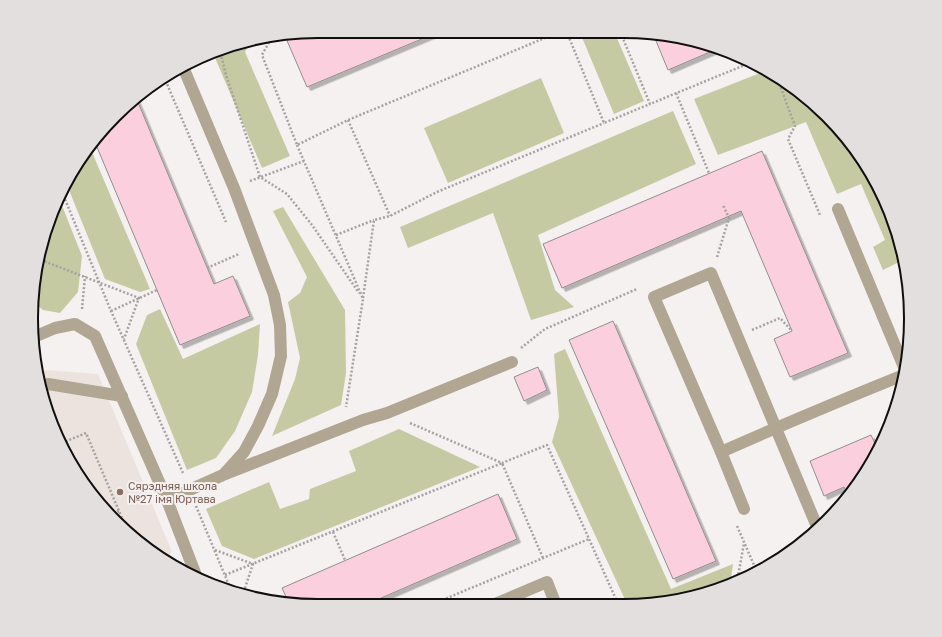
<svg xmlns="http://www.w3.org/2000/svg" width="942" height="637" font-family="'Golos Text',sans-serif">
<defs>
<filter id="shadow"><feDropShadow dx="3.5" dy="3.5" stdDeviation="0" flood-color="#0004"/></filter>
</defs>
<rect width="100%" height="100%" fill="#f5f1f0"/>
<path fill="#ede3de" d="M46 370 98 374 172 552 165 558 115 522 69 462 37 375Z"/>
<g fill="#c5caa3">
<path d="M581 35 616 36 644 101 614 114Z"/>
<path d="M251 42 245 52 290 156 262 168 213 53 226 46Z"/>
<path d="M765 71 827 115 862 159 889 208 905 259 883 270 873 247 885 240 861 184 837 194 806 122 718 155 694 99Z"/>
<path d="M541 78 564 133 448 183 424 128Z"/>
<path d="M673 111 696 164 538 235 555 290 574 307 531 320 493 213 408 248 400 227Z"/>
<path d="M89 145 150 289 140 292 105 279 67 185Z"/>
<path d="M59 198 82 256 78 292 60 313 43 310 32 301V299L53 209Z"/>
<path d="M283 207 345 310 346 373 341 405 272 436 295 379 300 358 288 302 300 293 307 277 273 211Z"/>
<path d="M160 309 183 359 260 324 258 355 252 392 235 431 216 458 187 470 136 344 147 315Z"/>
<path d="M565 349 671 589 733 564 730 585 680 600 628 606 552 442 559 417 554 354Z"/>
<path d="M399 429 480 467 254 559 222 546 206 509 269 482 280 509 309 499 310 489 356 471 349 451Z"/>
</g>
<g fill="#fccfde" stroke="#918e8f" filter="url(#shadow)">
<path d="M318 31 436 33 307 87 285 36Z"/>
<path d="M654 36H679L717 49 668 70Z"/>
<path d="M137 100 214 284 233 276 250 316 180 345 94 140Z"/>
<path d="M762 151 848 353 790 377 774 339 792 331 741 211 562 288 543 244Z"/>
<path d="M613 321 716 561 673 579 569 340Z"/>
<path d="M538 367 547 390 524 401 514 377Z"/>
<path d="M871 435 878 450 863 478 848 496 844 487 824 496 810 461Z"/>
<path d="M498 494 517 539 372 602 288 601 282 588Z"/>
</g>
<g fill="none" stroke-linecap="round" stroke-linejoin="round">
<g stroke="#a5a2a2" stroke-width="2.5" stroke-dasharray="2 2" stroke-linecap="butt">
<path d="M568 35 604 123 650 104"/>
<path d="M622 36 650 104 752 62"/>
<path d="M271 39 262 55 297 145 348 120 552 35"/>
<path d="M220 49 225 72 260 177 287 194 312 225 359 293"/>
<path d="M164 77 226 222"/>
<path d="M778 80 795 126 788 139 820 215"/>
<path d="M676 93 709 173"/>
<path d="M348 120 390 216"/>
<path d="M297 145 363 299 346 407"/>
<path d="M250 181 304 161"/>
<path d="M62 192 111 311 183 473"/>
<path d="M336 235 374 220"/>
<path d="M717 257 729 218 723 205"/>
<path d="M41 260 139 298 124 339"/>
<path d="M207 268 239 254"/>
<path d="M363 298 374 220 390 216 437 192 604 123"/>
<path d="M82 309 85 276"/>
<path d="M111 311 157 290"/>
<path d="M752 330 780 318 792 331"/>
<path d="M521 348 545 329 637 289"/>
<path d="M410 423 502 463 547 445 619 606"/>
<path d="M62 443 86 433 127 530"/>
<path d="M196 506 231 590"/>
<path d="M110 515 119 511"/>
<path d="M737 526 757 572"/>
<path d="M333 532 345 560"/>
<path d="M215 550 253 564 243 594"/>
<path d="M225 575 502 463 543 558"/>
<path d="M737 582 744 543"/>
<path d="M435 603 589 539"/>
</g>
<g stroke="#b0a692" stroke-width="12">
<path d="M183 67 234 188 274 295 280 325 281 356 272 394 258 426 244 452 225 473"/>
<path d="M838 209 906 372"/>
<path d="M34 337 55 328 75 324 95 336 167 500 223 475 363 420 387 413 512 362"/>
<path d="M41 387 48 384 122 396"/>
<path d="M721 452 744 509"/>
<path d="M818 529 711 273 654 297 721 452C782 425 844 399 906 374"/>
<path d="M495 604 547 582 556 605"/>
</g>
<path stroke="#b0a692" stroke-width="12" d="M167 500 197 578"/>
</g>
<circle fill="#8d6e63" stroke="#f5f1f0" stroke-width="1.5" cx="120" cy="492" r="4"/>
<g text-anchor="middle" stroke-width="4" stroke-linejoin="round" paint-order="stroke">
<g font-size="11" fill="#785e54" stroke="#f5f1f0" text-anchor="start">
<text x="128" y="490">Сярэдняя школа<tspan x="128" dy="13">№27 імя Юртава</tspan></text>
</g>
</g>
<path d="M0 0H942V637H0ZM318 38H624A280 280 0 0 1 904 318V319A280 280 0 0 1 624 599H318A280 280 0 0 1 38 319V318A280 280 0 0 1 318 38Z" fill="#e3dfde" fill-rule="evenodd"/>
<path fill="none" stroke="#100f0f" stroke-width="2" d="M318 38H624A280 280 0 0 1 904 318V319A280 280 0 0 1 624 599H318A280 280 0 0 1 38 319V318A280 280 0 0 1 318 38Z"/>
</svg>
